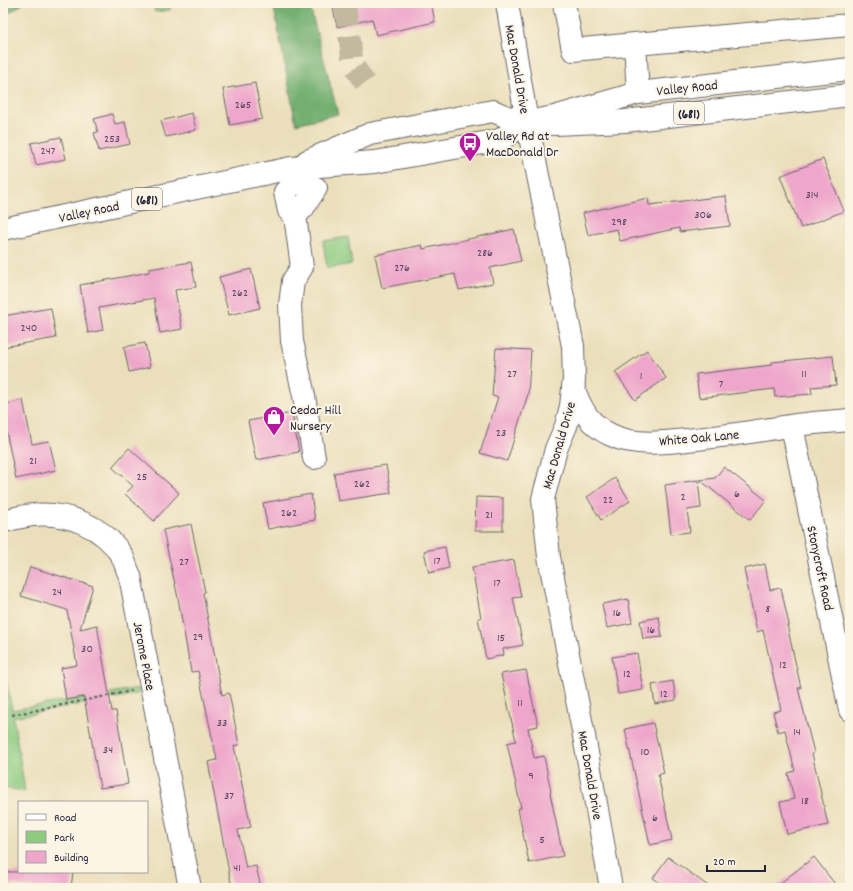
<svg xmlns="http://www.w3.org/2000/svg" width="853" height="891" font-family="Dekko,sans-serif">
<rect width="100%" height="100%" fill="#fcf5e5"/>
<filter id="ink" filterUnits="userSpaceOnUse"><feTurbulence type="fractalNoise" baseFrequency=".025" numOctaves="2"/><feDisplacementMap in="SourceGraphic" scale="8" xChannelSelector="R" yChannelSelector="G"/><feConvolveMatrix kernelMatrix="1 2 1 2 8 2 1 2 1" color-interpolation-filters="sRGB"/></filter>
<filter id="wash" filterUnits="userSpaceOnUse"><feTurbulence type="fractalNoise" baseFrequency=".012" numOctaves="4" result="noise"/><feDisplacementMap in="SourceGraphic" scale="16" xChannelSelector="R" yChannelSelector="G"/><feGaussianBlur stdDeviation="0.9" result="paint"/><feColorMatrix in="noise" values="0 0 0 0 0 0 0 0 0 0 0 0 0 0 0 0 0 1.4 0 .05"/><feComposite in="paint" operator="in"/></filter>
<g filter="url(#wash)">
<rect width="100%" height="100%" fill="#ebdfbb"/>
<g fill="#8dcb81" stroke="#58765e">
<path d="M153 3H169L170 10 155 12Z"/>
<path d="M348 237 352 264 327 268 323 241Z"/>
<path d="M3 664 12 710 139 688 141 693 13 717 25 791 3 788Z"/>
</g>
<g fill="#72af6f" stroke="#4a6855">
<path d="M3 3H24L3 17Z"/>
<path d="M273 3H309L338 114 296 124Z"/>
</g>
<g id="blocks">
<g fill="#eea6cb">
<path d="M332 3H431L435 22 376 35 372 19 337 27Z"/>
<path d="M255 83 262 119 230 125 223 89Z"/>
<path d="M192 113 196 130 166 137 161 121Z"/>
<path d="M112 114 115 124 125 122 130 144 99 151 94 133 98 132 94 119Z"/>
<path d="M61 137 66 159 36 165 31 143Z"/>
<path d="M823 159 844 211 801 228 780 176Z"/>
<path d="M726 196 730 226 680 232 679 228 620 241 617 229 588 235 583 213 648 198 649 205Z"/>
<path d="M514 229 521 261 490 268 493 283 459 290 455 274 382 288 375 255 422 245 423 249Z"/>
<path d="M191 262 196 287 175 290 182 329 160 333 154 298 99 308 103 330 88 333 80 285 149 272V269Z"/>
<path d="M251 269 260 308 229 315 219 277Z"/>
<path d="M51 308 56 338 3 347V316Z"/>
<path d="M145 343 150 367 129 372 124 347Z"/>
<path d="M496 348 531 350 528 394 507 461 480 453 498 397 492 396Z"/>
<path d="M647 350 666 378 635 400 615 372Z"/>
<path d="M833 356 836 385 811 387 812 394 775 397 774 389 699 398 696 374 772 365V362Z"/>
<path d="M23 400 32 444 49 441 56 470 16 479 3 416V405Z"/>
<path d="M292 413 299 452 256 460 248 421Z"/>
<path d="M129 448 179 493 154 521 125 494 133 486 112 467Z"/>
<path d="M386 465 391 493 338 501 334 473Z"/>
<path d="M724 467 766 500 750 520 700 480 715 478Z"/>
<path d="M615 478 630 501 601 520 587 497Z"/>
<path d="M698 480 701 508 687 510 690 532 671 534 665 485Z"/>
<path d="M311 494 315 520 268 529 263 503Z"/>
<path d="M476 497 503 498V531H475Z"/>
<path d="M191 524 205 592 203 593 222 695 229 693 239 745 234 746 251 827 238 830 246 868 256 866 261 888H232L208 762 217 760 198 671 191 672 178 598 163 530Z"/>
<path d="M445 547 449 568 429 573 424 551Z"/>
<path d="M514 560 521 597 513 598 523 645 503 649 504 655 486 659 478 618H481L472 567Z"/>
<path d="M765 564 770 590 781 588 789 625H787L801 688H798L814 753H812L828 825 787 834 780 802 794 799 788 773 795 771 785 730 778 732 773 712 781 710 763 630 757 632 744 569Z"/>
<path d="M30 567 93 586 80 629 97 625 112 711H116L128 784 100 788 84 697 66 700 61 668 77 665 67 610 21 596Z"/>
<path d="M628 599 632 623 607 628 602 604Z"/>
<path d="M659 617 662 637 643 639 640 621Z"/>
<path d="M637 653 643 690 618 694 612 657Z"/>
<path d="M526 670 538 726 528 728 534 758 544 756 551 792 550 793 563 856 529 863 518 809 521 808 507 743 516 741 501 674Z"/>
<path d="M673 681 676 700 655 704 652 685Z"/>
<path d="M653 723 664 773 658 775 672 840 650 845 625 729Z"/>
<path d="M668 857 711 888H668L653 878Z"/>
<path d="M814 857 838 888H774Z"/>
<path d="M3 872H73L71 888H38L3 883Z"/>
</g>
</g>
</g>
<g filter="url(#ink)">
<use href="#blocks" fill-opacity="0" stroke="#686468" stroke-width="1"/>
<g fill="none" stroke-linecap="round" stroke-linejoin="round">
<path stroke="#c3b9a1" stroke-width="22" stroke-dasharray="22 11" stroke-linecap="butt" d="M345 3 353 65 365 83"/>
<g stroke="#686468" stroke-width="24">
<g id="minor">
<path d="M507 3 527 122 573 346 574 380 571 406 566 426 556 449 543 499 549 557 584 736 611 888"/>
<path d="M564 3 573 50 635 44 638 93"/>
<path d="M635 44 850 25"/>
<path d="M295 182 316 188 303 208 295 216 289 211 285 192Z"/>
<path d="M295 216 302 267 293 281 290 305 292 341 304 396 314 458"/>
<path d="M573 387C581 409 589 425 611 435 635 447 670 442 696 439 727 436 758 431 789 426 809 423 830 422 850 420"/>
<path d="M792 426 850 710"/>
<path d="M3 521C13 519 23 516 33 515 67 512 104 526 122 556 125 562 127 570 130 576L190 888"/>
</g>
</g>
<g stroke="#686468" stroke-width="24">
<g id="major">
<path d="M307 161 370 134 493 111 507 117 527 122 555 124 625 121 850 95"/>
<path d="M3 229 291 168 375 162 500 140 527 122 554 117 638 93 850 69"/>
</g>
</g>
<path stroke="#686468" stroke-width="2.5" stroke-dasharray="3 3" stroke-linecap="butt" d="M12 715 131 691"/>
<use href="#minor" stroke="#fff" stroke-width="22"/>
<use href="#major" stroke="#fff" stroke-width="22"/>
</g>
</g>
<defs>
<g id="bus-pin" transform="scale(1.15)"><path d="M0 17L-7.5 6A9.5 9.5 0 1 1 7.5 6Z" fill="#b5179e" stroke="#fcf5e5"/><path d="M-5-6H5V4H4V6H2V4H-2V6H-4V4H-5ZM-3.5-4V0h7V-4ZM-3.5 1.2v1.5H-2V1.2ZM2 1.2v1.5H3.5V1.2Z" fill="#fff"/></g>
<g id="shop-pin" transform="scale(1.15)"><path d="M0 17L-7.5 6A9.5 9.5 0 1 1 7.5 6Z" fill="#b5179e" stroke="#fcf5e5"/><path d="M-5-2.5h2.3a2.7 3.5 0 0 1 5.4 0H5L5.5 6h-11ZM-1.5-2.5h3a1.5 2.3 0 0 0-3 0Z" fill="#fff"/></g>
</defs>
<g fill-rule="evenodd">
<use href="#bus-pin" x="470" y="143"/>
<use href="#shop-pin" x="274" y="417"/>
</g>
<g text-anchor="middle" stroke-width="4" stroke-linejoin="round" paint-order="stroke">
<g font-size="12" fill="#55435f">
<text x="243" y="108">265</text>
<text x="112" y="142">253</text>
<text x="48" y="154">247</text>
<text x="812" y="198">314</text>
<text x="703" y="218">306</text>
<text x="619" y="225">298</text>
<text x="485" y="256">286</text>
<text x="402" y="271">276</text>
<text x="240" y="296">262</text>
<text x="29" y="331">240</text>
<text x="512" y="377">27</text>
<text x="804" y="377">11</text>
<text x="641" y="379">1</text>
<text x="721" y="387">7</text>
<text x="501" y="436">23</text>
<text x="33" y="464">21</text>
<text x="142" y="480">25</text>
<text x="362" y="487">262</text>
<text x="737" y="497">6</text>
<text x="683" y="500">2</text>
<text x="608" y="503">22</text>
<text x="289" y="516">262</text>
<text x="489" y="518">21</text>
<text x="437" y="564">17</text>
<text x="184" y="565">27</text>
<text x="497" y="586">17</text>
<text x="57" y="595">24</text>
<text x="768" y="612">8</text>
<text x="617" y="616">16</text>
<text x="651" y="633">16</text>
<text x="198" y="640">29</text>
<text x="501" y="641">15</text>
<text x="87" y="652">30</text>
<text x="783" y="668">12</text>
<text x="627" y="677">12</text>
<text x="664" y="697">12</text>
<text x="520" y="706">11</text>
<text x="222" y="726">33</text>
<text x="797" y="735">14</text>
<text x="108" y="753">34</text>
<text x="645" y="755">10</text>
<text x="531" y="779">9</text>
<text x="229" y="799">37</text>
<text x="805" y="804">18</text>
<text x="655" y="821">6</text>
<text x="542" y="843">5</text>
<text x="237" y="871">41</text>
</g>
<g fill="#fcf5e5" stroke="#63616e" stroke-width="1">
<rect x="674" y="102" width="30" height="22" rx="3"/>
<rect x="132" y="188" width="30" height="22" rx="3"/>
</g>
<g font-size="13" font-weight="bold" fill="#22223b">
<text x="689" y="118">(681)</text>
<text x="147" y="204">(681)</text>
</g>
<g font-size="14" fill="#22223b" stroke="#fcf5e5">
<text transform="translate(518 69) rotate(80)" y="5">Mac Donald Drive</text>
<text transform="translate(687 87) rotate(-6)" y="5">Valley Road</text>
<text transform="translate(89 211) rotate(-12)" y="5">Valley Road</text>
<text transform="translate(699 437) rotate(-5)" y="5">White Oak Lane</text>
<text transform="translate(558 445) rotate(-74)" y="5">Mac Donald Drive</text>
<text transform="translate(821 568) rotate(78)" y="5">Stonycroft Road</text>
<text transform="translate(145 656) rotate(79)" y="5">Jerome Place</text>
<text transform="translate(591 775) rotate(80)" y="5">Mac Donald Drive</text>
</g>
<g font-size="14" fill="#22223b" stroke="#fcf5e5" text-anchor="start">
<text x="486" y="140">Valley Rd at<tspan x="486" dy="16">MacDonald Dr</tspan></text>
<text x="290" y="414">Cedar Hill<tspan x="290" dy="16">Nursery</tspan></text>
</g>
</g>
<rect width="853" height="891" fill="none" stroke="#fcf5e5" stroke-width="16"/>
<rect x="18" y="801" width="130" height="72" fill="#fcf5e5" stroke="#a5a1a1"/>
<rect x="26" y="814" width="20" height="6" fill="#ffffff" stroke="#a5a1a1"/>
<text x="54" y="821" font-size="12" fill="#22223b">Road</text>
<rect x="26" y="831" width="20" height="12" fill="#8dcb81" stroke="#a5a1a1"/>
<text x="54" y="841" font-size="12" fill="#22223b">Park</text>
<rect x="26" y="851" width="20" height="12" fill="#eea6cb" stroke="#a5a1a1"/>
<text x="54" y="861" font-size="12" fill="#22223b">Building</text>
<path d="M707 865v6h58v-6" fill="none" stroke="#22223b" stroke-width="2"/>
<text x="713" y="865" font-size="12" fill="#22223b" stroke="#fcf5e5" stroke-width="3" paint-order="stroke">20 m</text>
</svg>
